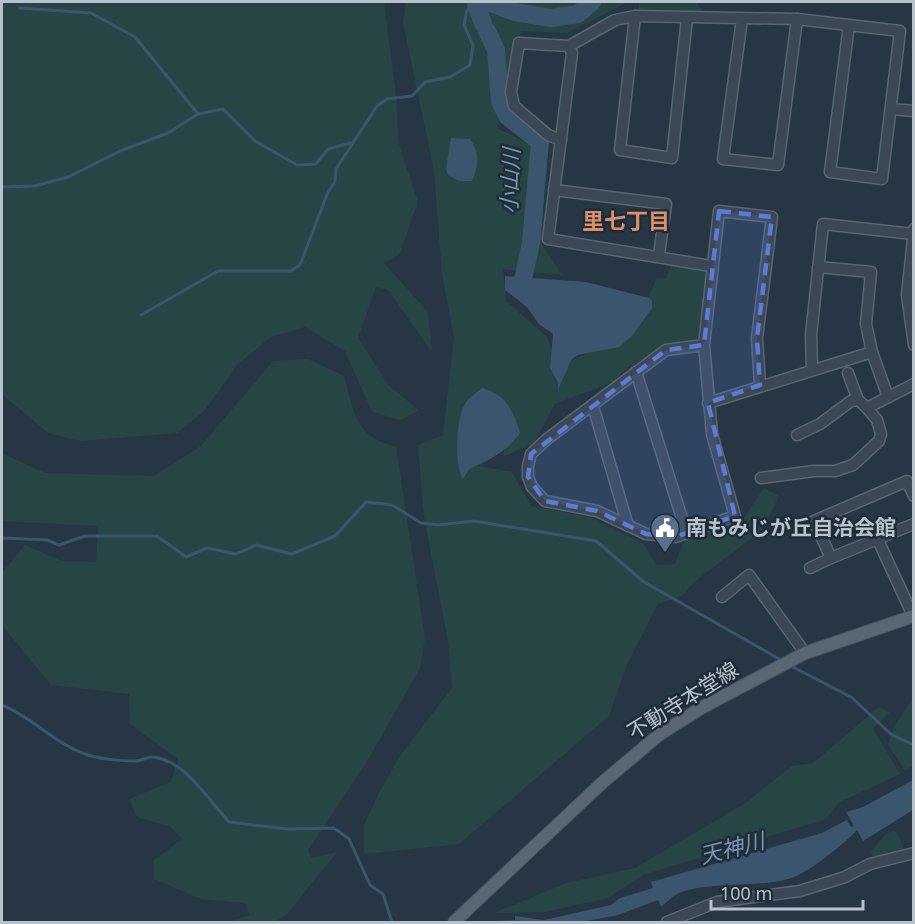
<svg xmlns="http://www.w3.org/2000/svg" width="915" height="924" font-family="'Noto Sans','Noto Sans JP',sans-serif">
<rect width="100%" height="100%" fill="#263645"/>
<g fill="#284546">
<path d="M2 2H384L397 103 398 141 418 202 399 255 384 263 428 312 432 352 388 290 376 287 358 338 389 386 419 410 401 420 372 412 345 351 305 327 271 337 237 365 205 410 177 433 81 441 48 433 2 394Z"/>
<path d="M406 2H628L567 33 521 31 497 128 533 146 545 163 542 245 562 275 503 269 506 301 547 337 557 366 618 341 643 309 657 278 666 279 672 263 708 269 699 341 664 345 631 368 630 365 615 381 555 404 534 443 503 457 508 427 463 463 512 472 531 506 589 517 644 544 656 565 675 564 683 543 744 518 764 488 779 496 762 530 693 583 682 596 658 604 627 664 609 716 459 844 364 854V825L379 793 400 756 452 688 448 641 424 517 418 445 443 435 454 337 442 274 434 171 403 22Z"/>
<path d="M639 2H696L703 11 638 12Z"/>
<path d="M308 359 344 376C354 412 354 436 396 447L425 638 420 668 368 760 308 850 311 858 337 852 287 914 275 922H229L250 915 245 903 201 899 154 879V860L182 839 171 827 137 817 129 799 171 782 178 759 130 724 129 694 51 685 2 625V573L25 545 62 561 96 562 98 526 2 521V450L4 454 45 473 154 476 201 446 273 361Z"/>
<path d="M913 698V766L905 771 888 744 894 726Z"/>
<path d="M879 707 890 712 873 729 900 774 838 803 826 819 643 875 608 898 545 912 494 913 566 883 635 868 744 804 792 766 813 763Z"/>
<path d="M893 830 898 833 904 851 873 857 871 852 885 835Z"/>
</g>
<g fill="#3b556e">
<path d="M451 138 470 139C480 154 479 164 472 181H459L448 175 446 169Z"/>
<path d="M505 276 586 282 649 298 652 300V308L632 336 619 347 578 355 571 360 558 390V382L550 368 553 334 539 324 527 307 505 290Z"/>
<path d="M482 388C505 394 514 411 520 433 506 452 490 460 469 469L463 479C454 466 456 418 465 404 468 398 477 393 482 388Z"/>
<path d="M913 780V810L863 841 857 830C846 842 807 875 788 879 754 888 711 881 679 893 672 896 666 903 661 907L658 900 618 915 582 922H467L515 920V916L544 920 611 905 620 898 653 888 651 882 822 833 847 820 851 827 854 826 846 812 863 807Z"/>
</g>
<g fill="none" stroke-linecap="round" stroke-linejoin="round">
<g stroke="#3b556e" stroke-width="3">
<path d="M20 8 91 13 135 37 198 114"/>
<path d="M2 187 35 186 68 177 120 151 168 133 198 114 223 109 255 141 297 165 316 164 328 149 350 143"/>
<path d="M141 315 218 271H291L300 265 328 192 335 182 336 169 377 106 387 99 412 96 425 82 450 77 470 65 473 45 464 25 467 10 476 4"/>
<path d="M2 538 47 540 59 545 85 536H157L186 557 207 548 236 554 256 545 292 554 335 536 366 502 392 505 421 523 438 525 474 521 596 541 644 582 781 660"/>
<path d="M789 665 851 697 892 735 914 745"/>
<path d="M2 705C32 717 54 743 85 754 98 759 121 761 135 761 141 761 147 757 153 757 186 761 208 800 229 822L287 829 334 828 349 839 370 885 383 894 392 922"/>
</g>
<g stroke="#3b556e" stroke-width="18">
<path d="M483 23 476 4 488 2 515 12 551 18 578 14 592 2"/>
<path d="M487 31 496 50 500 101 507 116 540 142 531 243 523 279"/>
</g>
<g stroke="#596571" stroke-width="13">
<g id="minor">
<path d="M635 16 620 150 672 158 687 18"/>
<path d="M742 19 723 159 778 165 797 19"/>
<path d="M891 109 914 111"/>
<path d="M561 140 548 135 514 106 511 92 519 43 569 46"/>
<path d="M554 190 666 204 659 255"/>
<path d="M914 229 907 295 914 345"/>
<path d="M711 266 548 239 572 53 569 46 615 20 635 16 797 19 900 31 882 179 830 172 849 25"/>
<path d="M704 345 666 350 547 439 531 454 528 466V477L532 487 545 501 597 511 646 534 675 537 735 516 712 434 704 345 719 211 772 217 757 338 760 385"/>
<path d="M872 352 888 397"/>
<path d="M812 370 811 335 823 224 913 234"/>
<path d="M636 372 687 534"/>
<path d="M848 373 858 400"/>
<path d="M708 403 872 352 866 324 871 272 818 267"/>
<path d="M593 406 628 526"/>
<path d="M797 435 820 424 851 401 858 400 867 408"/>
<path d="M761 478 814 471H835L853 465 879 441 881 434 877 420 867 408 914 384"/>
<path d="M914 496 907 481 814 521 831 558 914 524"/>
<path d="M878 540 913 616"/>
<path d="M810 568 831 558"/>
<path d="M722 597 749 575 805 653"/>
<path d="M667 922 717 902 800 891 845 877 870 864 914 853"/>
</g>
</g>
<g stroke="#475360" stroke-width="14">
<path id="major" d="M454 922 603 782 660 734 701 708 805 653 914 616"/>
</g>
<use href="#minor" stroke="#3b4754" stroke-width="10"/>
<use href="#major" stroke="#596774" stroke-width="12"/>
</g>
<path fill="#5b7cd4" fill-opacity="0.2" stroke="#5b7cd4" stroke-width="4.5" stroke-dasharray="12 8" stroke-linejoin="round" d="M719 211 772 217 757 338 760 385 708 403 735 516 675 537 646 534 597 511 545 501 528 477 531 454 666 350 704 345Z"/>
<defs>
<g id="civic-pin" transform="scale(1.5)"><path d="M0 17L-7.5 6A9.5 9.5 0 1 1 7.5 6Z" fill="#5c6f8a" stroke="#1f2c3a"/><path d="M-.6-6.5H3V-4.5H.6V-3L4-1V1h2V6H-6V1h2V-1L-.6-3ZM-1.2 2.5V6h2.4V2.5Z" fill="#fff"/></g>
</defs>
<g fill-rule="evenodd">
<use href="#civic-pin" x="665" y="528"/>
</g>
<g text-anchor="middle" stroke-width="5" stroke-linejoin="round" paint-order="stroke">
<g font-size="21" font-weight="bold" fill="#b8c2cd" stroke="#1f2c3a" text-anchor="start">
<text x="686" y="535">南もみじが丘自治会館</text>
</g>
<g font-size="21" fill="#b8c2cd" stroke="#1f2c3a">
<text transform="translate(683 701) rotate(-32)" y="7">不動寺本堂線</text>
</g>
<g font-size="22" font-style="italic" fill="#7796b1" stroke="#1f2c3a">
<text transform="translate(510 181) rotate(-88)" y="8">小山川</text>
<text transform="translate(732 848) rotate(-14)" y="8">天神川</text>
</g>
<g font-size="22" font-weight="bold" fill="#db8f66" stroke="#1f2c3a">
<text x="626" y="229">里七丁目</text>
</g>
</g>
<rect width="915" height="924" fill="none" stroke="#b8c2cd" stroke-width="6"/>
<path d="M711 900v9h152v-9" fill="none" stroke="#b8c2cd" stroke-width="3"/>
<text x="720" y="900" font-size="18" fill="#b8c2cd" stroke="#1f2c3a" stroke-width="4.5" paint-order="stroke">100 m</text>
</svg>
